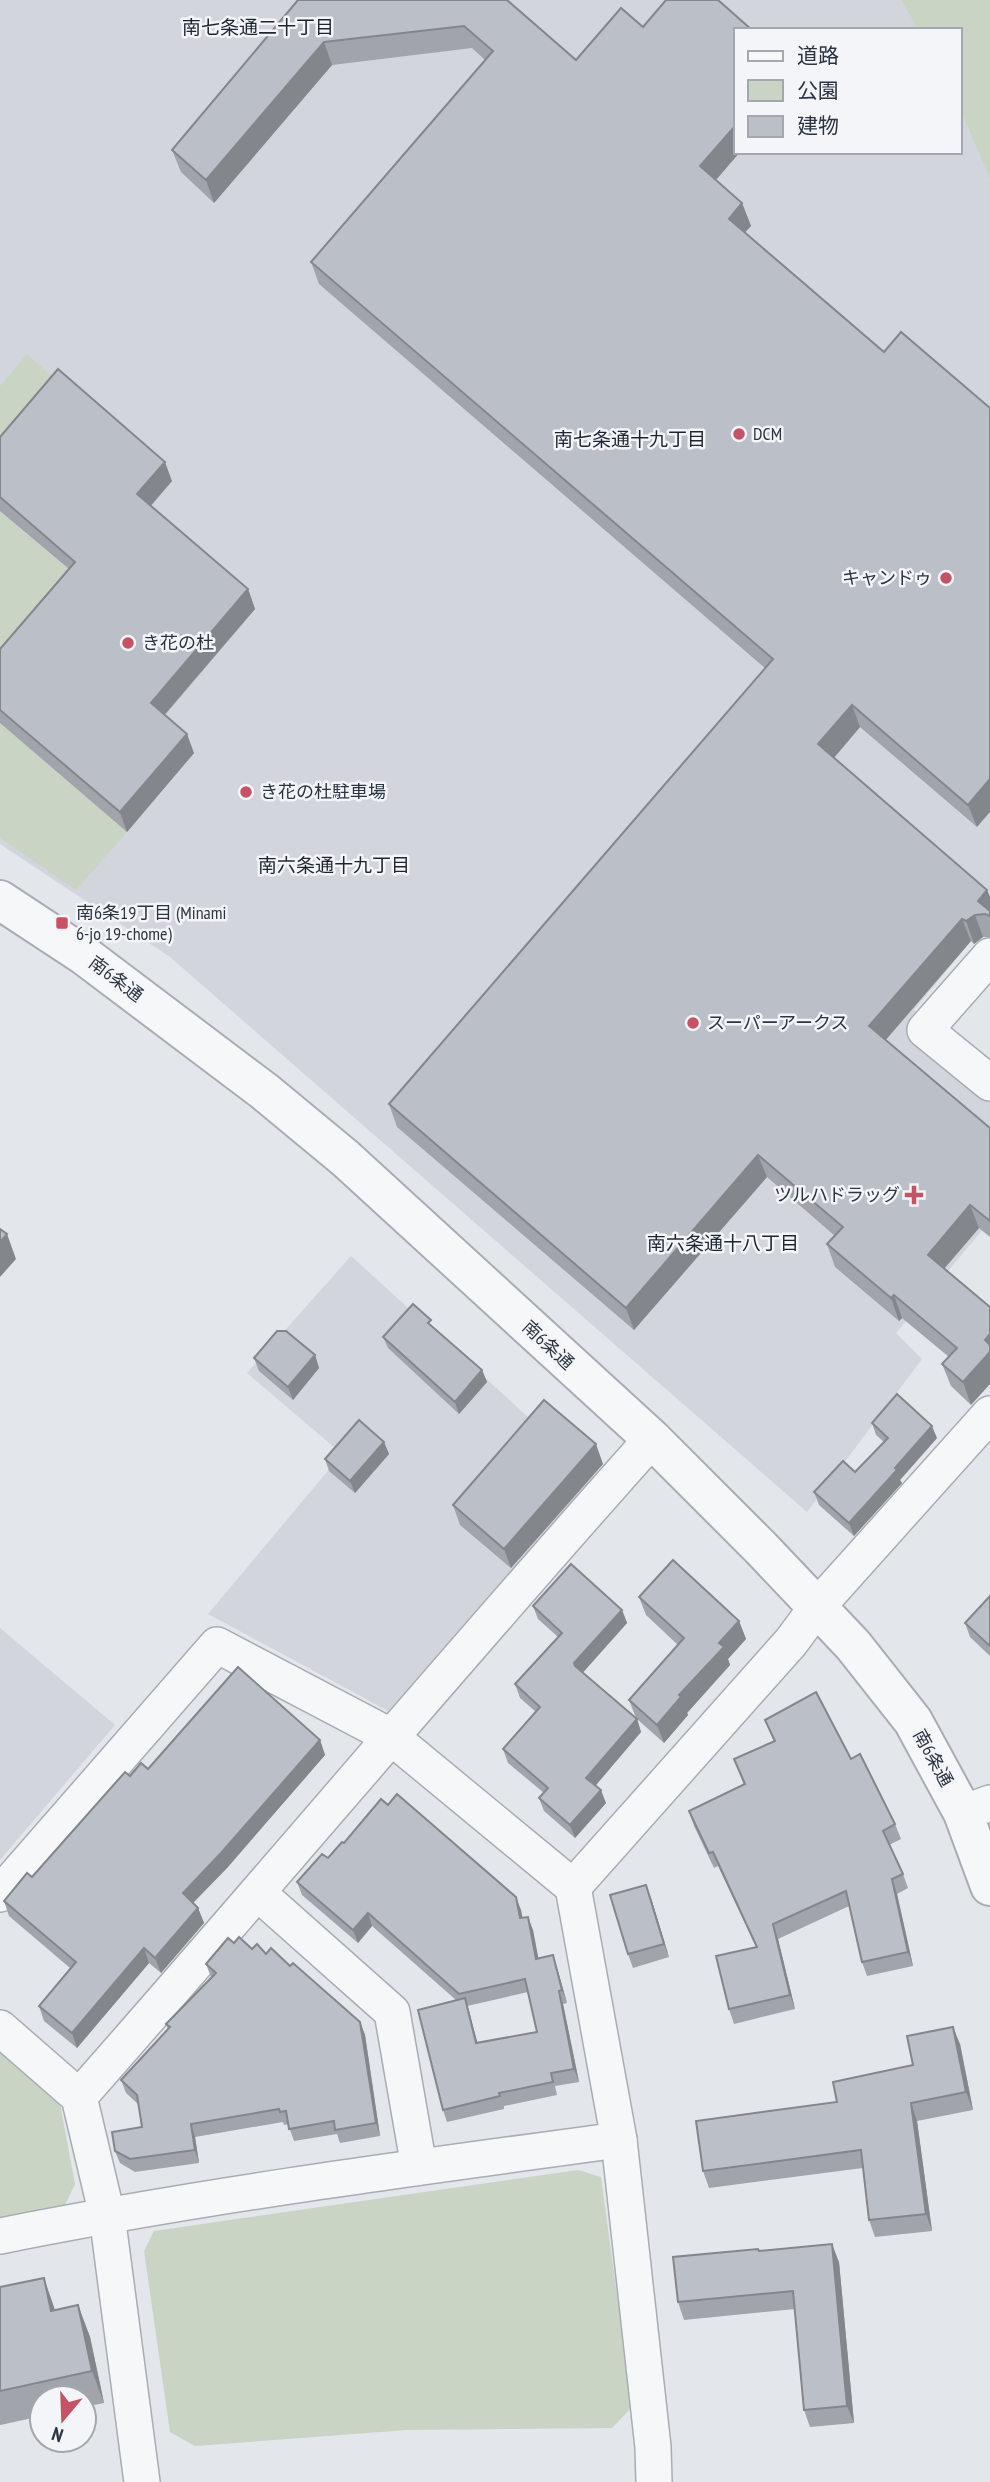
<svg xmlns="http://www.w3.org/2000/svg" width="990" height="2482" font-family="'PT Sans Narrow','Noto Sans JP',sans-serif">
<rect width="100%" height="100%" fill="#e3e6ea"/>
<g fill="#d2d5dc">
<path d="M0 0H901L918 30H736V152H960V110L990 179V918L914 1010 990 1070V1221L896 1333 922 1359 807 1512 170 957 0 844Z"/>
<path d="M351 1256 594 1477 390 1712 208 1614 342 1454 247 1373Z"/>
<path d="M0 1628 115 1725 0 1860Z"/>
</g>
<g fill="#c9d4c5">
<path d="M901 0H990V179L960 110V30H918Z"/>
<path d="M27 354 65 389 0 464V386Z"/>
<path d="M0 511 82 581 0 677Z"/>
<path d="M0 723 127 832 76 890 0 838Z"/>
<path d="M0 2050 60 2104 75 2184 64 2207 0 2218Z"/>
<path d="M578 2170 601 2177 632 2407 612 2428 407 2430 195 2446 170 2432 144 2251 154 2231Z"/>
</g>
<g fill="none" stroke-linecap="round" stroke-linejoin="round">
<g stroke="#a8adb4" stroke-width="38">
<g id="minor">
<path d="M990 956 925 1030 990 1083"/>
<path d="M963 1813 990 1803"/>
<path d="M573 1887 791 1642 817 1607 990 1414"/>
<path d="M258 1893 392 2012 419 2167"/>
<path d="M0 1894 217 1645 390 1736 573 1887 619 2140 653 2447 654 2482"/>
<path d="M0 2028 79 2097 107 2215 142 2482"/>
<path d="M79 2097C271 1879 458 1656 652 1439"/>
<path d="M0 2236C205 2195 412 2168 619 2140"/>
</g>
</g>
<g stroke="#a8adb4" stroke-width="42">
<path id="tertiary" d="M0 900 85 956 264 1091 345 1158 652 1439 761 1548 853 1645 913 1721 963 1813 990 1886"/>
</g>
<use href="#minor" stroke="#f6f7f9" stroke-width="35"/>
<use href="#tertiary" stroke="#f6f7f9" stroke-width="38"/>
</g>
<g fill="#a1a4ab" fill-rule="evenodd">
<path d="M298 0H507L576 60 736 152H740L716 180 742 203 751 226 745 232 884 352 977 827 860 727 834 758 990 897V937H983L974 944 971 941 885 1040 990 1128V1237L979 1228 944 1269 971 1405 951 1386 942 1364 949 1357 902 1318 899 1321 835 1267 827 1244 835 1236 767 1177 634 1330 397 1127 389 1104 765 668 319 284 311 262 485 60 472 48 332 65 214 203 181 172 172 150Z"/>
<path d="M0 437 172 481 151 506 248 589 255 609 165 715 194 753 127 832 0 723V649L69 569 0 511Z"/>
<path d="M433 1328 482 1370 487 1382 459 1414 388 1348 383 1337Z"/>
<path d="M315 1355 319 1368 293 1400 259 1371 254 1358Z"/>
<path d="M872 1423 937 1438 900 1480 902 1483 854 1536 819 1505 814 1492 855 1472 884 1442 876 1435Z"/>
<path d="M384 1442 389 1454 355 1493 329 1471 325 1459Z"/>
<path d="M603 1464 511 1568 460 1525 453 1505Z"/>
<path d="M990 1596V1656L970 1637 965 1623Z"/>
<path d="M639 1597 739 1621 746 1639 728 1659 730 1665 687 1713 688 1715 664 1743 637 1719 641 1732 595 1786 606 1803 575 1838 544 1811 539 1798 544 1793 508 1763 503 1749 536 1712 520 1698 515 1684 558 1637 538 1619 533 1606 622 1610 627 1623 582 1673 636 1718 629 1700 678 1645 646 1615Z"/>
<path d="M765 1720 851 1759 895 1824 901 1839 889 1845 903 1874 908 1888 897 1894 913 1966 867 1976 862 1962 849 1906 778 1939 795 2009 734 2024 729 2009 756 1947 718 1866 714 1868 694 1826 689 1811 744 1785 734 1759 774 1742Z"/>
<path d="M320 1740 325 1755 227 1868 193 1903 198 1908 204 1923 161 1973 149 1963 77 2048 44 2021 39 2006 70 1968 9 1916 4 1901 32 1877 130 1776 148 1769Z"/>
<path d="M328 1858 521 1910 522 1918 533 1930 538 1959 557 1968 567 2003 563 2004 579 2082 555 2086 557 2095 504 2106V2109L447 2122 443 2110 456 2000 372 1926 358 1943 302 1895 297 1882ZM528 1992 537 2032 477 2043 467 2006Z"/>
<path d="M651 1898 669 1957 633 1968 628 1954Z"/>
<path d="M234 1943 266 1954 290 1966 360 2022 365 2035 380 2136 340 2143 337 2134 294 2141 288 2124 284 2125 283 2122 195 2137 199 2163 135 2172 120 2163 115 2151 142 2127 139 2105 126 2093 121 2080 168 2029 166 2024 211 1977 206 1964Z"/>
<path d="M960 2044 973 2110 917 2121 932 2231 875 2237 869 2220 863 2168 709 2188 703 2171 837 2102 913 2065Z"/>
<path d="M759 2251 839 2262 854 2423 810 2427 804 2410 795 2309 684 2320 678 2302Z"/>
<path d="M0 2287 55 2310 78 2305 90 2337 104 2403 84 2407V2398H42V2416L0 2425Z"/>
</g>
<g fill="#83868b">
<path d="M324 42 332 65 214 203 206 180Z"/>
<path d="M736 125V152H740L708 189 700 166Z"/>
<path d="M742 203 751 226 737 241 729 219Z"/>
<path d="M165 462 172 481 144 513 137 494Z"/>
<path d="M248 589 255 609 158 722 151 703Z"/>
<path d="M852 705 860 727 826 767 818 744Z"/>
<path d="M187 734 194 753 127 832 120 812Z"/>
<path d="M990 779V812L977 827 968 805Z"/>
<path d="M987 890 990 897V916L978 901Z"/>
<path d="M975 915 983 937 974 944 966 921Z"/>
<path d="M962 919 971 941 878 1049 869 1026Z"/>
<path d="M758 1155 767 1177 634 1330 626 1308Z"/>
<path d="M970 1205 979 1228 936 1278 928 1255Z"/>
<path d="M7 1234 16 1259 0 1277V1242Z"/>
<path d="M894 1295 902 1318 899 1321 891 1298Z"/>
<path d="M990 1334V1384L971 1405 963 1382 985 1340Z"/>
<path d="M315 1355 319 1368 293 1400 288 1387Z"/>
<path d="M482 1370 487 1382 459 1414 455 1402Z"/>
<path d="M932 1426 937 1438 900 1480 902 1483 854 1536 849 1523 895 1468Z"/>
<path d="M384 1442 389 1454 355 1493 350 1481Z"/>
<path d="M596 1444 603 1464 511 1568 504 1549Z"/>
<path d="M622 1610 627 1623 579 1677 574 1663Z"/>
<path d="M739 1621 746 1639 728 1659 730 1665 687 1713 688 1715 664 1743 657 1725 719 1643Z"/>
<path d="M637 1719 641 1732 591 1791 586 1778Z"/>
<path d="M320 1740 325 1755 227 1868 188 1908 183 1893Z"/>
<path d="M601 1790 606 1803 575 1838 570 1825Z"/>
<path d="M892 1879 897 1894 913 1966 908 1952Z"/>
<path d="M646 1885 651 1898 669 1957 664 1944Z"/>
<path d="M516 1897 521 1910 525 1931 520 1918Z"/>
<path d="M198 1908 204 1923 161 1973 155 1958Z"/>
<path d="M368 1913 372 1926 358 1943 353 1930Z"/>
<path d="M528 1917 533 1930 541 1972 536 1959Z"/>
<path d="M773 1924 778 1939 795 2009 790 1995Z"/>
<path d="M144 1948 149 1963 77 2048 72 2033Z"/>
<path d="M553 1955 557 1968 567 2003 562 1990Z"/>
<path d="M559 1991 563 2004 579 2082 574 2069Z"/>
<path d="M465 1998 469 2011 481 2056 476 2043Z"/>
<path d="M360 2022 365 2035 380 2136 376 2123Z"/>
<path d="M953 2027 960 2044 973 2110 966 2092Z"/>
<path d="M911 2103 917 2121 932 2231 926 2214Z"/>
<path d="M191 2124 195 2137 199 2163 195 2150Z"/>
<path d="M832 2244 839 2262 854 2423 847 2406Z"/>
<path d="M44 2278 55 2310 51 2311Z"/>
<path d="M78 2305 90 2337 104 2403 92 2371Z"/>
</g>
<g fill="#bbbfc7" stroke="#83868b" stroke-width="2">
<path d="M298 0H507L576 60 621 8 643 27 666 0H718L752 30H736V125L700 166 742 203 729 219 884 352 901 332 990 408V779L968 805 852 705 818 744 987 890 978 901 990 911V916L985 914 975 915 966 921 962 919 869 1026 990 1128V1221L970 1205 928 1255 990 1307V1334L985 1340 990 1345V1352L963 1382 942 1364 957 1348 894 1295 891 1298 827 1244 843 1227 758 1155 626 1308 389 1104 773 659 311 262 493 51 464 26 324 42 206 180 172 150Z"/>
<path d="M58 369 165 462 137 494 248 589 151 703 187 734 120 812 0 710V649L75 562 0 497V437Z"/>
<path d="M0 1229 7 1234 0 1242Z"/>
<path d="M413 1304 431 1320 428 1323 482 1370 455 1402 383 1337Z"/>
<path d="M277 1331H286L315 1355 288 1387 254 1358Z"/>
<path d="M897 1394 932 1426 895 1468 897 1470 849 1523 814 1492 843 1461 855 1472 888 1438 872 1423Z"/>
<path d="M544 1400 596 1444 504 1549 453 1505Z"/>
<path d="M359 1420 384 1442 350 1481 325 1459Z"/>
<path d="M673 1560 739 1621 719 1643 724 1647 679 1695 681 1697 657 1725 629 1700 684 1638 639 1597Z"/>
<path d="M571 1564 622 1610 574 1663 575 1666 637 1719 586 1778 601 1790 570 1825 539 1798 548 1788 503 1749 540 1707 515 1684 562 1633 533 1606Z"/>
<path d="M990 1596V1646L965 1623Z"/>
<path d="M238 1667 320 1740 221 1853 183 1893 198 1908 155 1958 144 1948 72 2033 39 2006 76 1962 4 1901 27 1873 32 1877 125 1772 130 1776 141 1763 148 1769Z"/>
<path d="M816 1692 851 1759 860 1754 895 1824 883 1831 903 1874 892 1879 908 1952 862 1962 846 1891 773 1924 790 1995 729 2009 716 1956 757 1947 713 1852 709 1853 689 1811 745 1784 734 1759 775 1741 765 1720Z"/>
<path d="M397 1794 516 1897 520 1918 528 1917 536 1959 553 1955 562 1990 559 1991 574 2069 551 2073 553 2082 499 2093 500 2096 443 2110 418 2010 465 1998 476 2043 537 2032 525 1979 459 1994 368 1913 353 1930 297 1882 322 1854 328 1858 342 1842 344 1843 381 1799 388 1805Z"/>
<path d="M646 1885 664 1944 628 1954 610 1895Z"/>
<path d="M239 1937 252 1949 257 1944 266 1954 271 1948 290 1966 293 1963 360 2022 376 2123 335 2130 334 2121 289 2129 286 2111 280 2112 279 2109 191 2124 195 2150 130 2159 115 2151 112 2132 142 2127 137 2095 121 2080 170 2027 166 2024 216 1973 206 1964 228 1938 234 1943Z"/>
<path d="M953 2027 966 2092 911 2103 926 2214 869 2220 861 2150 703 2171 696 2121 837 2102 833 2082 913 2065 907 2036Z"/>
<path d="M832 2244 847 2406 804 2410 793 2291 678 2302 673 2257 758 2249 759 2251Z"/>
<path d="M44 2278 51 2311 78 2305 92 2371 0 2391V2287Z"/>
</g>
<g fill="#c55365" stroke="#f3f5f8" stroke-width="2.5">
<circle cx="739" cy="434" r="7"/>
<circle cx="946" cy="578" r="7"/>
<circle cx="128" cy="643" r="7"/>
<circle cx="246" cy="792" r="7"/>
<rect x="55" y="916" width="14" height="14" rx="3.5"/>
<circle cx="693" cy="1023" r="7"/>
<path d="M910.5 1184.5h7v7h7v7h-7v7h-7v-7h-7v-7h7z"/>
</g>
<g text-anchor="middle" stroke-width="5" stroke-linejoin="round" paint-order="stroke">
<g font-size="18" fill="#2c3441" stroke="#f3f5f8" text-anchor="start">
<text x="753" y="440">DCM</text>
<text x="932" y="584" text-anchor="end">キャンドゥ</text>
<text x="142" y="649">き花の杜</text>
<text x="260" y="798">き花の杜駐車場</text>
<text x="76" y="919">南6条19丁目 (Minami<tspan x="76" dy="21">6-jo 19-chome)</tspan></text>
<text x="707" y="1029">スーパーアークス</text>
<text x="900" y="1201" text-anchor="end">ツルハドラッグ</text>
</g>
<g font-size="18" fill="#2c3441" stroke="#f3f5f8">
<text transform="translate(116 979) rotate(37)" y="6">南6条通</text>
<text transform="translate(548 1345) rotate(43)" y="6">南6条通</text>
<text transform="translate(933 1758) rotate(61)" y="6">南6条通</text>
</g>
<g font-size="19" fill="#1e2532" stroke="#f3f5f8">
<text x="258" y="34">南七条通二十丁目</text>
<text x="630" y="446">南七条通十九丁目</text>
<text x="334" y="872">南六条通十九丁目</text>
<text x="723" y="1250">南六条通十八丁目</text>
</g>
</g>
<rect x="734" y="28" width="228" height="126" fill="#f3f5f8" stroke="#a3a8af" stroke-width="2"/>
<rect x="748" y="51" width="35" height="10" fill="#f6f7f9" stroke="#a3a8af" stroke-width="2"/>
<text x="797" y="63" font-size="21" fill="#2c3441">道路</text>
<rect x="748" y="80" width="35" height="21" fill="#c9d4c5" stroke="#a3a8af" stroke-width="2"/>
<text x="797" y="98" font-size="21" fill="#2c3441">公園</text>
<rect x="748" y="116" width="35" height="21" fill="#bbbfc7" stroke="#a3a8af" stroke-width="2"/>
<text x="797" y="133" font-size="21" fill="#2c3441">建物</text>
<g transform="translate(63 2419) rotate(199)"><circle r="33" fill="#f3f5f8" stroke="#a3a8af" stroke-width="2"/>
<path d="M0-5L12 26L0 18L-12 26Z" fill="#c55365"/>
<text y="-10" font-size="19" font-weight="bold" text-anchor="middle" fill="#2c3441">N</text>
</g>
</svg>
